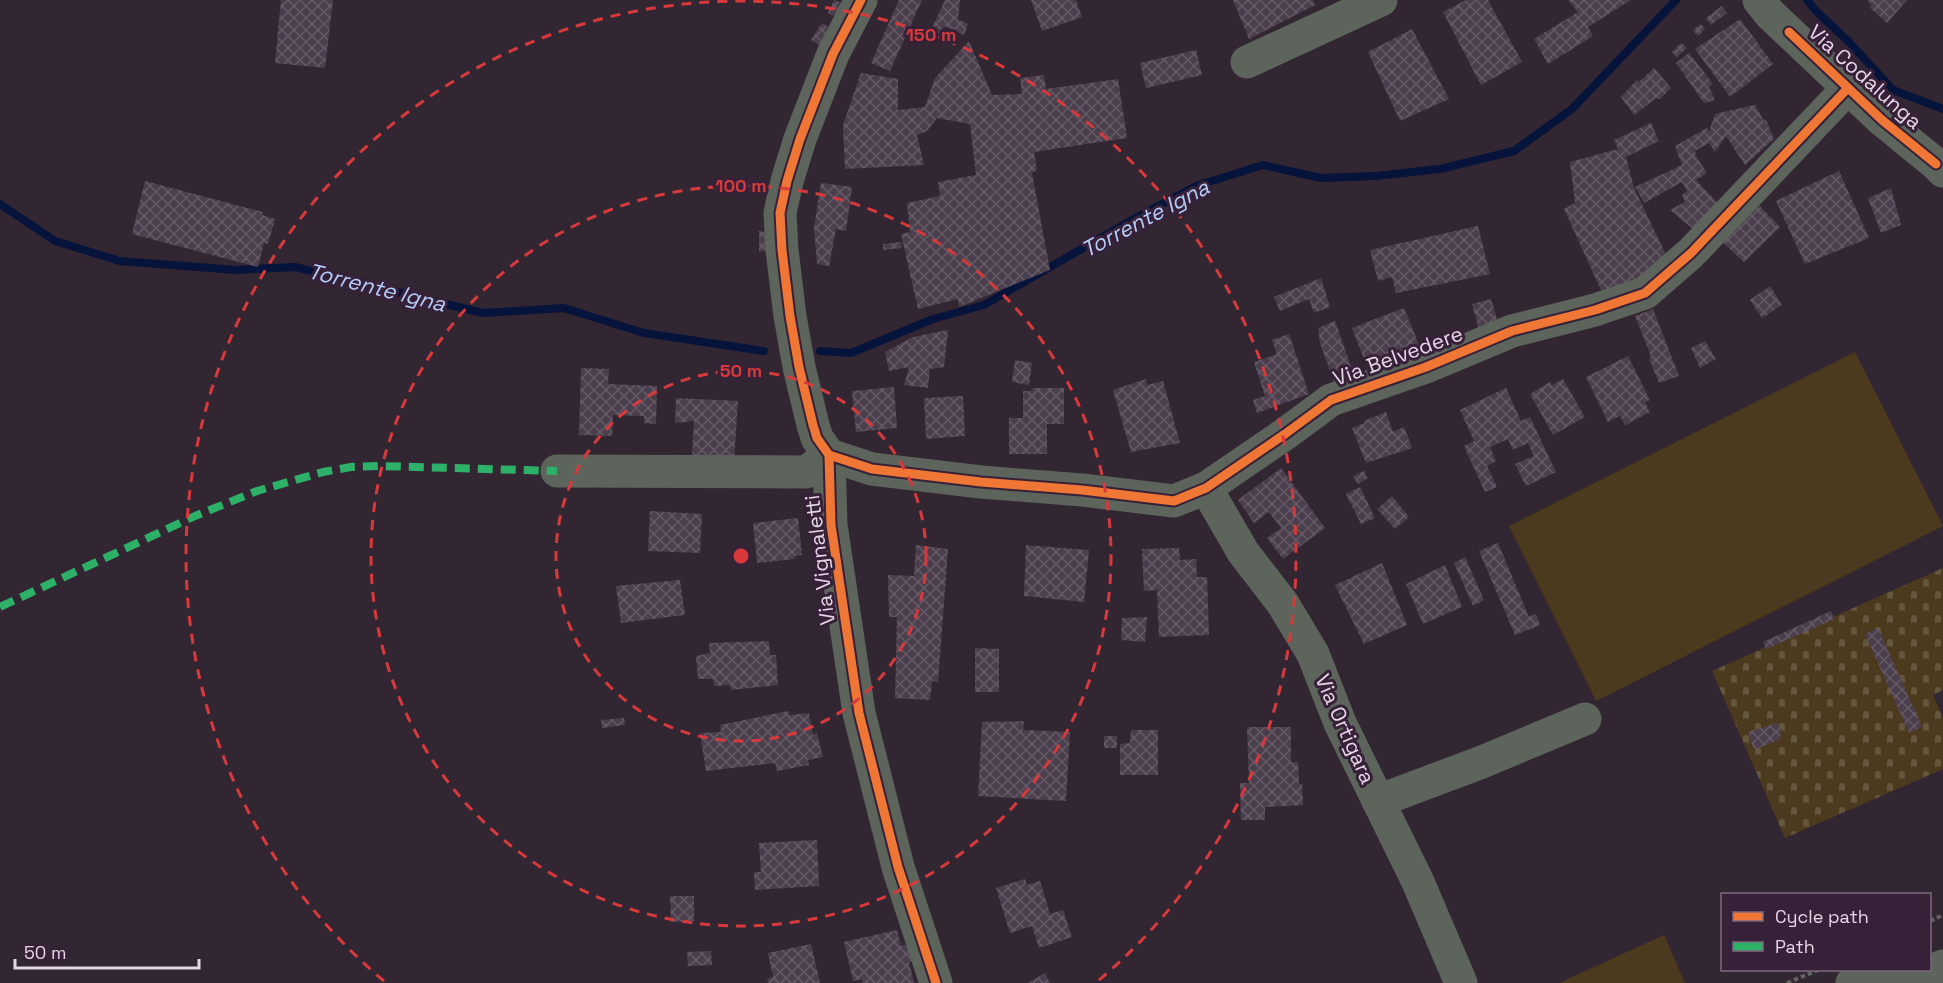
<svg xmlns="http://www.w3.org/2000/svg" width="1943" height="983" font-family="'Space Grotesk',sans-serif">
<defs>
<pattern id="cemetery-stones" width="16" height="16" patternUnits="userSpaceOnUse" patternTransform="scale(1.5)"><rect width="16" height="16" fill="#4b3a1d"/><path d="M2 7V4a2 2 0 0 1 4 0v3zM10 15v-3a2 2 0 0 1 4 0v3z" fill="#65563e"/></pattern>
<pattern id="building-cross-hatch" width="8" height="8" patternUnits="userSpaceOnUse" patternTransform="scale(1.5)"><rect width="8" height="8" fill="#4c3f4d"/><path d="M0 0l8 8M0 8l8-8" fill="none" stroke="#665a67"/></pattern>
</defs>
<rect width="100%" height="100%" fill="#322633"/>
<path fill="url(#cemetery-stones)" d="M1943 568V690L1933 695 1943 718V769L1785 838 1712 671Z"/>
<g fill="#4b3a1d">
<path d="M1855 352 1943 526 1596 701 1509 526Z"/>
<path d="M1664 935 1685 983H1559Z"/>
</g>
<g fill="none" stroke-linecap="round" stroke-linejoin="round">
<g stroke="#06133a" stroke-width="8">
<path d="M1807 0 1817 12 1848 41 1893 90 1943 109"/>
<path d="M0 204 55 241 120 261 236 270 295 267 483 313 564 308 644 333 764 351"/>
<path d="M820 351 851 353 933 319 984 305 1132 220 1196 186 1263 165 1321 178 1375 176 1440 169 1514 151 1572 109 1676 0"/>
</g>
</g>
<g fill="url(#building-cross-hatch)">
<path d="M281 0H333L325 68 275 63Z"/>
<path d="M834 0 842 3 836 17 828 13Z"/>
<path d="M899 0H922L890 71 871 63Z"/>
<path d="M945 0H960L958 19 968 24 964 35 944 26 940 34 931 30Z"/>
<path d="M1031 0H1076L1082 17 1042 31Z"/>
<path d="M1233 0H1313L1315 5 1249 39Z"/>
<path d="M1466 0H1488L1522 62 1481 85 1443 12Z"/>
<path d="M1568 0H1631L1588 27 1593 36 1548 64 1534 39 1578 12Z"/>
<path d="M1867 0H1907L1887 23 1869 7 1872 5Z"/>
<path d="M1722 6 1727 13 1711 25 1706 18Z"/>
<path d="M1740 19 1773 64 1730 97 1695 49Z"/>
<path d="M822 23 833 30 822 47 811 40Z"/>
<path d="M1701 24 1705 29 1698 36 1693 30Z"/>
<path d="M1412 29 1449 99 1400 121 1368 52Z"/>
<path d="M969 41 992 95 1022 94 1020 78 1044 75 1046 89 1118 79 1127 138 1034 152 1037 170 1032 173 1050 270 959 307 958 299 918 309 901 234 910 232 907 203 940 196 938 182 976 175 970 124 937 118 927 131 917 135 924 165 845 169 843 125 861 73 898 79V110L925 107 935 78Z"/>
<path d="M1681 43 1687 48 1677 57 1672 52Z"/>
<path d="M1196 50 1202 75 1146 88 1140 63Z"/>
<path d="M1689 53 1713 84 1709 87 1715 100 1704 103 1676 63Z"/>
<path d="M1654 68 1671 88 1660 99 1656 98 1634 115 1621 97 1637 80 1639 82Z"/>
<path d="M1755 105 1764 121 1766 120 1774 139 1745 165 1726 136 1715 152 1709 143 1695 151 1696 156 1707 173 1696 180 1718 203 1693 229 1670 210 1685 202 1682 195 1687 191 1682 182 1644 203 1635 187 1682 165 1675 146 1707 128 1709 132 1715 114Z"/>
<path d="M1651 123 1659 141 1626 157 1634 188 1669 261 1606 301 1564 209 1575 203 1570 162 1618 149 1614 140Z"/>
<path d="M1839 171 1869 238 1805 264 1776 201Z"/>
<path d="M145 181 263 212 262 215 275 219 268 244 264 243 258 267 132 234Z"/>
<path d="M821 183 852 187 846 231 836 229 829 266 817 264 814 228Z"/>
<path d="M1891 188 1901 225 1881 233 1868 198Z"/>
<path d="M1753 199 1780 227 1744 262 1716 236Z"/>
<path d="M1478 226 1490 274 1396 293 1392 277 1378 281 1370 250Z"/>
<path d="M759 231 771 233 770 250 759 252Z"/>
<path d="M901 242 902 248 883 250V244Z"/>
<path d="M1321 278 1330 307 1314 313 1309 299 1280 311 1274 297Z"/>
<path d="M1770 286 1782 305 1762 318 1750 300Z"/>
<path d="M1491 299 1501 332 1481 337 1472 304Z"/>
<path d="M1404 308 1422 352 1369 372 1352 328Z"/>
<path d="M1653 309 1679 376 1659 383 1649 358 1651 356 1635 316Z"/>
<path d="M1335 321 1354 375 1334 382 1320 343 1318 328Z"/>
<path d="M948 330 944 367 930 369 928 388 904 385 909 367 889 371 885 352 913 337Z"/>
<path d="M1289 334 1309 394 1257 413 1253 400 1265 396 1254 362 1277 354 1272 340Z"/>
<path d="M1705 341 1716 359 1700 368 1691 348Z"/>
<path d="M1628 356 1650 400 1645 402 1650 412 1625 425 1620 416 1608 422 1586 377Z"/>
<path d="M1015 360 1032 363 1029 385 1012 382Z"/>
<path d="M581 368 609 369 608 384 657 386 656 424 644 423V416L613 415 612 436 579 435Z"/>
<path d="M1146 379 1147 385 1163 381 1180 443 1131 452 1113 390Z"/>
<path d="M1563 379 1585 417 1553 435 1530 394 1550 382 1552 385Z"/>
<path d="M894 387 897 428 856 432 852 391Z"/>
<path d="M1033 388H1064V424H1047V454H1009V418H1023V391H1031Z"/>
<path d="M1506 388 1521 421 1530 417 1556 472 1526 486 1515 464 1534 456 1528 443 1513 450 1508 439 1490 447 1496 461 1487 466 1497 487 1485 492 1464 446 1474 441 1460 410Z"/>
<path d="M963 396 965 436 926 439 924 398Z"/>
<path d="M676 398 738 401 734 460 692 457 694 421 675 423Z"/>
<path d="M1386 412 1393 432 1404 427 1412 448 1366 463 1352 428 1365 423 1364 421Z"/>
<path d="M1281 468 1325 528 1283 559 1267 538 1281 528 1269 512 1254 523 1238 500Z"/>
<path d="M1364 471 1368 478 1358 484 1353 476Z"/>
<path d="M1360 487 1375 518 1361 524 1346 494Z"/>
<path d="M1392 496 1409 517 1395 529 1377 509Z"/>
<path d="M650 511 702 514 700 553 648 551Z"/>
<path d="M798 518 802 555 795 556 794 559 757 563 753 523Z"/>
<path d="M1498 543 1529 617 1536 614 1540 625 1515 635 1479 551Z"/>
<path d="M916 545 948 549 938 682 932 681 930 700 895 698 897 617H889L888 575 914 576Z"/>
<path d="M1026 545 1089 550 1084 602 1024 596Z"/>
<path d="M1179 548 1180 560 1196 559 1197 577H1207L1209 635 1159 637 1157 590 1144 591 1142 549Z"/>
<path d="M1465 557 1484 600 1473 606 1454 563Z"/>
<path d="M1382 563 1407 625 1364 644 1335 585Z"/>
<path d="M1445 565 1462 607 1423 624 1406 584Z"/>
<path d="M680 580 685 615 621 623 616 586Z"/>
<path d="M1831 611 1834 619 1766 649 1763 642Z"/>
<path d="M1147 617 1145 642 1121 640 1122 618Z"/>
<path d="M1878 628 1922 727 1909 733 1865 634Z"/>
<path d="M769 641 770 655H776L778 685 731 690 730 685 714 686 713 679H698L696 656 710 653 709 643Z"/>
<path d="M975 648 999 649V692H975Z"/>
<path d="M788 711 789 715 809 713 813 735 817 733 823 757 808 760 809 765 777 771 775 763 706 771 700 733 721 732 720 725Z"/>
<path d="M624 718 625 725 602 728 601 720Z"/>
<path d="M1024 721 1023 730 1070 732 1066 801 978 796 982 722Z"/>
<path d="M1777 723 1781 729 1780 739 1754 750 1748 732Z"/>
<path d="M1247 727H1291V762H1298L1299 785 1302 784 1303 805 1265 807V820H1241L1240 783H1249Z"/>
<path d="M1131 730H1158V775H1120V744L1130 743Z"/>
<rect x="1104" y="736" width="13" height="12"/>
<path d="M817 840 819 886 755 890 754 872H761L759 843Z"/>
<path d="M1025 879 1027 885 1040 881 1050 914 1063 910 1072 937 1039 948 1032 926 1010 933 996 888Z"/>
<path d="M670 896H694V921L671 922Z"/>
<path d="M897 930 901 946 909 944 913 961 909 962 914 983H863L862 979 853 981 844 942Z"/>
<path d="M811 944 820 983H768L767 979 773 977 768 953Z"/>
<path d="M711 951 712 965 688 966 687 952Z"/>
<path d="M1045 973 1050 983H1028Z"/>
</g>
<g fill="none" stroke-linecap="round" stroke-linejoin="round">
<g stroke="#626361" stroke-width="4" stroke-dasharray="4.5 3" stroke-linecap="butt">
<path d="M1930 921 1943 915"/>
<path d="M1787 983 1818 970"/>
</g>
<g stroke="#5c645b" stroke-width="33">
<path d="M861 0 833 54 800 139 787 181 780 213 782 250 790 316 799 367 813 425 817 438 829 455 831 525 859 713 898 867 936 983"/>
<path d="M1759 0 1770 14 1882 120 1936 164 1943 171"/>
<path d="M1247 62 1381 0"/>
<path d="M829 455 872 469 981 482 1082 490 1174 501 1206 488 1285 434 1331 400 1426 367 1512 331 1595 310 1645 293 1691 253 1848 88"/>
<path d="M557 471 806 472 829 455"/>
<path d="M1206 488 1243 552 1283 604 1313 654 1340 723 1418 882 1461 983"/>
<path d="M1378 801 1482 762 1585 719"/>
<path d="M1852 983 1883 970"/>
<path d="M1904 983 1943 966"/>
</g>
<path stroke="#2db169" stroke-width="8" stroke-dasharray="15 8" stroke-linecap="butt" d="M0 607 195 516 257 491 323 472 351 467 381 466 557 471"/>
<g stroke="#362138" stroke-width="13">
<g id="cycleway">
<path d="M861 0 833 54 800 139 787 181 780 213 782 250 790 316 799 367 813 425 817 438 829 455 831 525 859 713 898 867 936 983"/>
<path d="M1789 32 1882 120 1936 164"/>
<path d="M829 455 872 469 981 482 1082 490 1174 501 1206 488 1285 434 1331 400 1426 367 1512 331 1595 310 1645 293 1691 253 1848 88"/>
</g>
</g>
<use href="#cycleway" stroke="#f07635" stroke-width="9"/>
</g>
<g fill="none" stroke="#d83a3b" stroke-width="3" stroke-dasharray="10 8">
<circle cx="741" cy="556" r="185"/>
<circle cx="741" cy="556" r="370"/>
<path d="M384 981A555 555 0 1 1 1098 981"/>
</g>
<g text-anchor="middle" stroke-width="6" stroke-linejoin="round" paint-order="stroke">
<g font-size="21" fill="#e5d7e6" stroke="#362138">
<text transform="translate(1865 77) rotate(42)" y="7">Via Codalunga</text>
<text transform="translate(1398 356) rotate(-20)" y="7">Via Belvedere</text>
<text transform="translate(820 560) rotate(-97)" y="7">Via Vignaletti</text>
<text transform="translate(1345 729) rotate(66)" y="7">Via Ortigara</text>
</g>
<g font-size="22" font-style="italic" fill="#b5cdfa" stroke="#362138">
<text transform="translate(1145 218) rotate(-28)" y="8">Torrente Igna</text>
<text transform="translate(377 287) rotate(14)" y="8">Torrente Igna</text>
</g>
</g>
<circle cx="741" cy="556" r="9" fill="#d83a3b" stroke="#362138" stroke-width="3"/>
<g font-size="18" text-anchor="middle" font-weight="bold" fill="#d83a3b" stroke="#362138" stroke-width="6" stroke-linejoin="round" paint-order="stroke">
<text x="931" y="41">150 m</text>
<text x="741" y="192">100 m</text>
<text x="741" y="377">50 m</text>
</g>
<rect x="1721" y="893" width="210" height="78" fill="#362138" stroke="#7c6a7e" stroke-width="1.5"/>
<rect x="1733" y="912" width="30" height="9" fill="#f07635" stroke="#7c6a7e" stroke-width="1.5"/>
<text x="1775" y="923" font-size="18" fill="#e5d7e6">Cycle path</text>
<rect x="1733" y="942" width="30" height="9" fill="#2db169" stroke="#7c6a7e" stroke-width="1.5"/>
<text x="1775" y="953" font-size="18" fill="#e5d7e6">Path</text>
<path d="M15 959v9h184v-9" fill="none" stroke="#e5d7e6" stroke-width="3"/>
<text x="24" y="959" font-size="18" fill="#e5d7e6" stroke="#362138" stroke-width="4.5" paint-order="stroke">50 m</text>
</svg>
